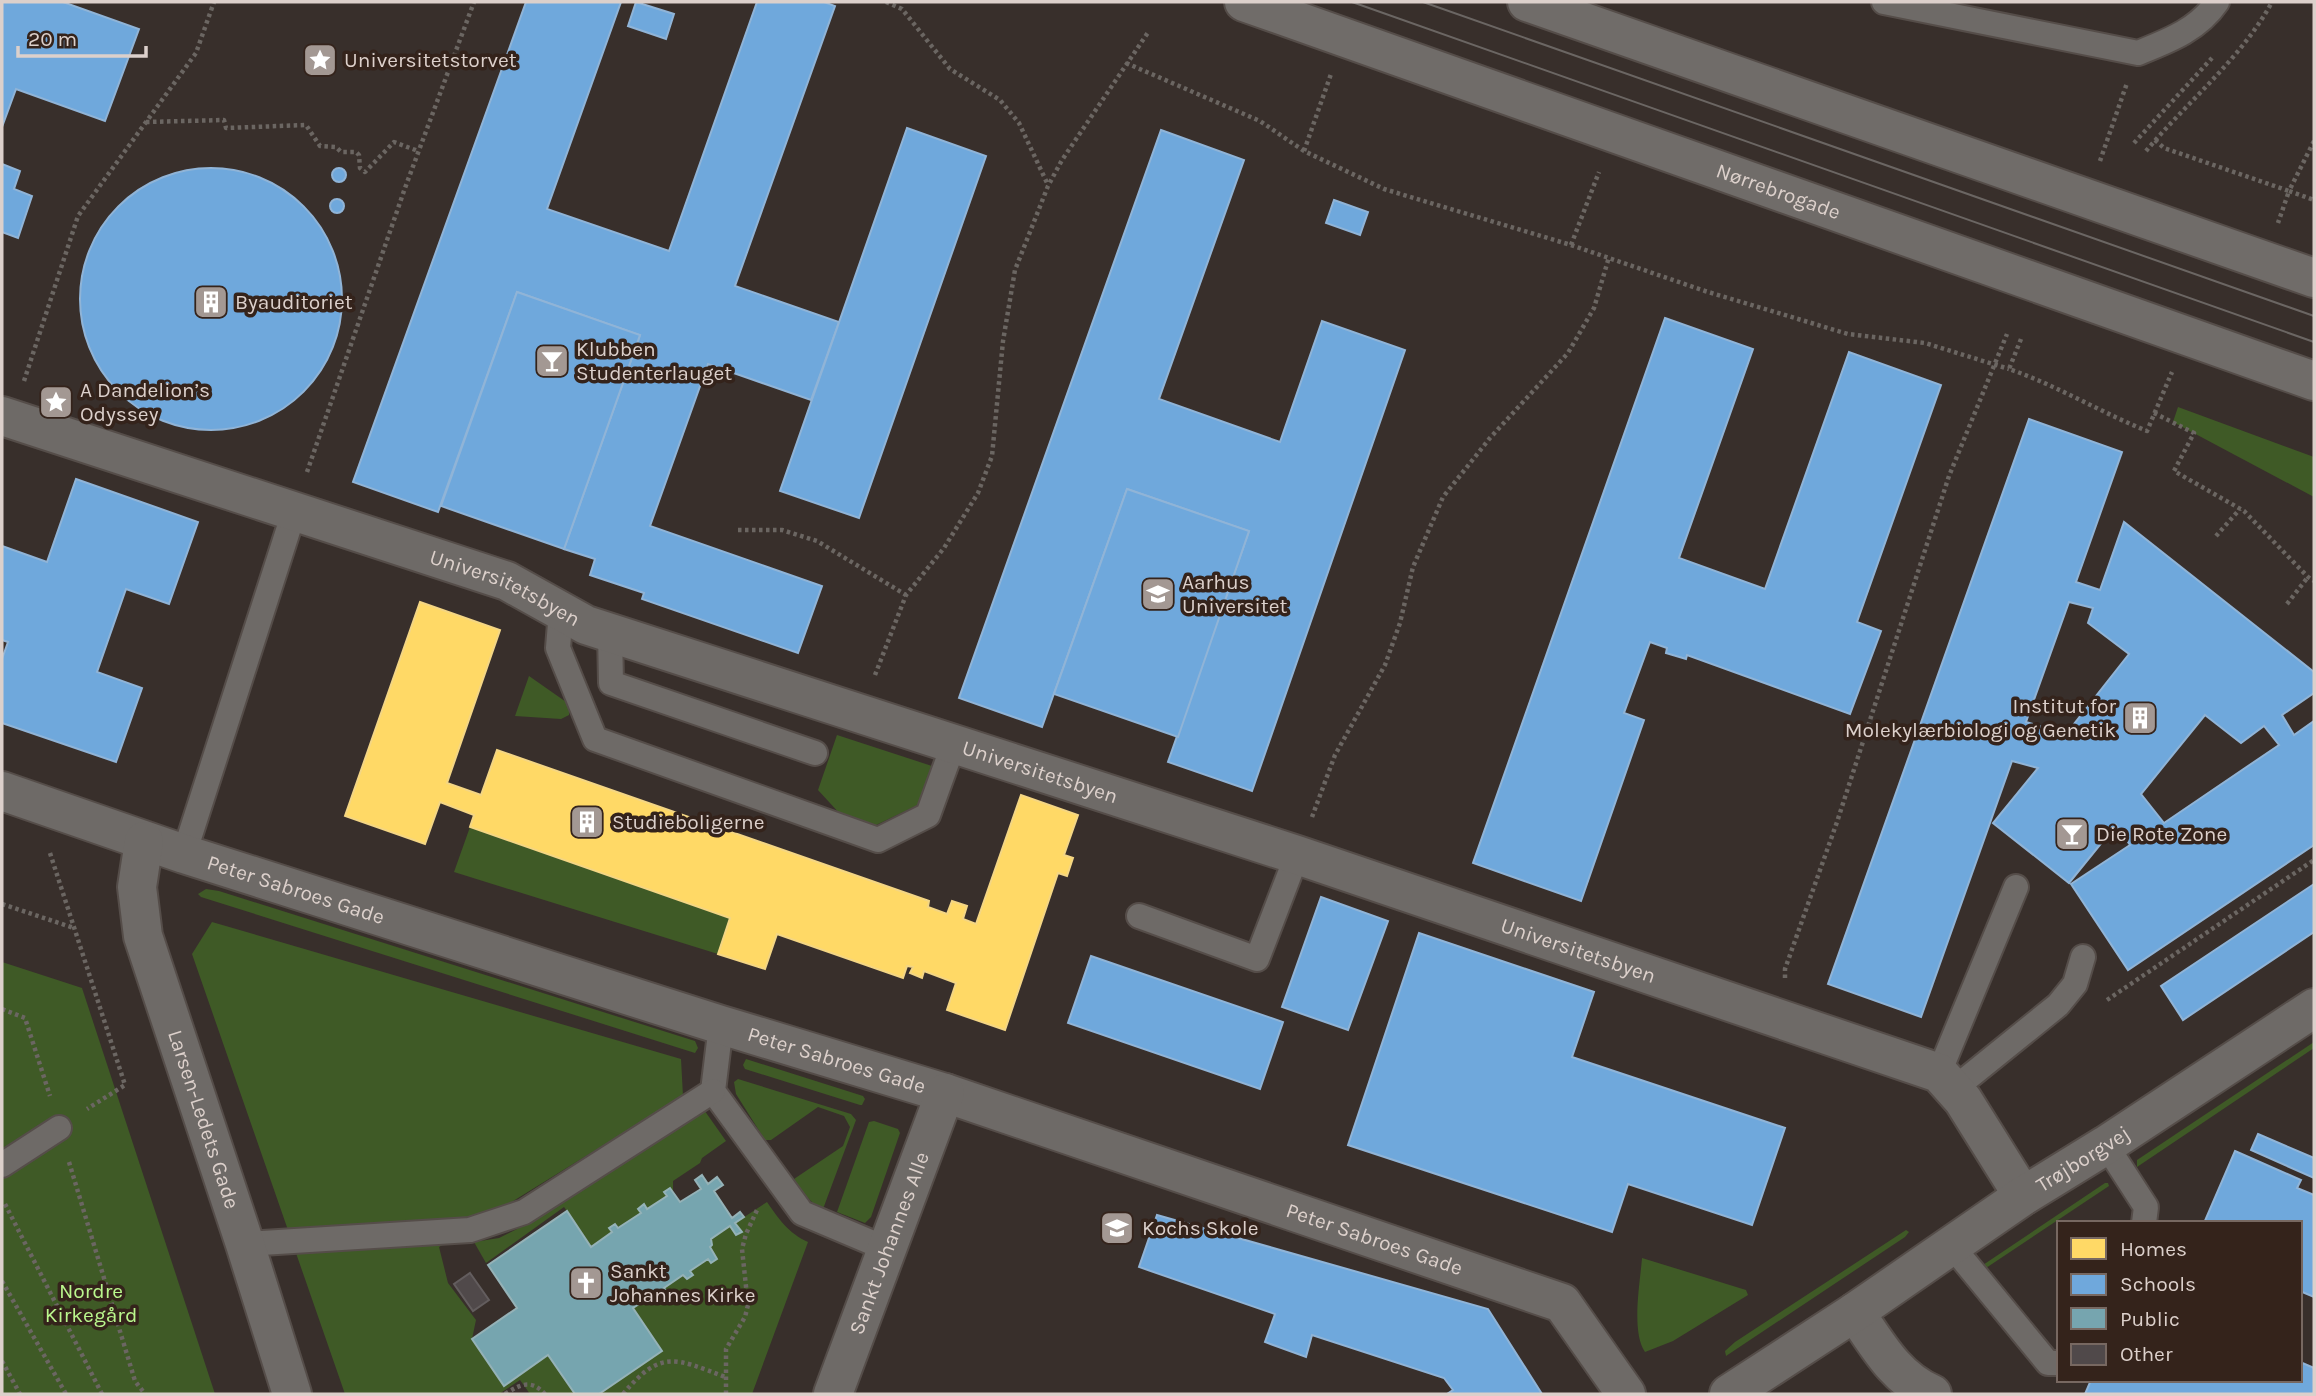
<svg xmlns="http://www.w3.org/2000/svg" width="2316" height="1396" font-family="Karla,sans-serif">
<rect width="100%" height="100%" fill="#382f2b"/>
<g fill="#3f5a26">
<path d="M2178 407 2314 457V497L2173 422Z"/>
<path d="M529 676 569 704V715L561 719 515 716Z"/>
<path d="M837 735 935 767 920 804 872 827 841 815 818 790Z"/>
<path d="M470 827 730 918 718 954 454 872Z"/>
<path d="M206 889 219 891 695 1041 698 1048 695 1053 201 897 198 894Z"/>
<path d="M212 922 681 1059 683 1096 439 1247 448 1283 476 1320 472 1339 504 1386 548 1355 565 1354 593 1394H530L520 1380 499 1394H345L192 954Z"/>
<path d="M2 962 82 988 215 1394H2Z"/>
<path d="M2314 1042V1048L2137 1167V1160Z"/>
<path d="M746 1059 863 1096 865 1099 862 1105H860L745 1069 743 1065Z"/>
<path d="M738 1079 851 1114 856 1120 823 1209C809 1203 802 1191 794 1179L843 1146 850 1127 844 1116 818 1107 771 1140H765L736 1094 734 1082Z"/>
<path d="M702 1107 726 1141 702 1158 700 1163 673 1181V1192L591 1247 564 1207 486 1263 474 1242 499 1238 517 1229Z"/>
<path d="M874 1121 898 1129 900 1133 871 1217 865 1223 837 1212 869 1122Z"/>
<path d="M2105 1183H2108L2109 1186 1983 1270 1980 1267Z"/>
<path d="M767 1202C779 1219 788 1233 808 1242L752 1394H599L662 1351 633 1308 714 1254 710 1247 712 1245 711 1239Z"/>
<path d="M1906 1230 1909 1232 1905 1237 1726 1356 1725 1351 1735 1342Z"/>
<path d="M1642 1258 1746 1290 1748 1295 1673 1341 1645 1352C1631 1331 1640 1284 1642 1258Z"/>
</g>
<path fill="#ffd966" stroke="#f4d684" stroke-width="2" d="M420 602 500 630 447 783 481 795 497 750 929 901 928 907 947 914 952 901 967 906 963 919 976 924 1021 795 1078 815 1064 855 1073 858 1067 876 1058 873 1005 1030 947 1010 956 983 924 971 922 978 910 973 913 967 907 966 903 978 777 934 765 969 718 954 730 918 470 827 474 815 440 802 425 844 345 816Z"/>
<g fill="#6fa8dc" stroke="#90b4d7" stroke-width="2" fill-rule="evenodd">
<path d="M2 2H63L139 29 105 121 16 89 2 127Z"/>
<path d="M526 2H621L547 209 669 251 757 2H824L835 6 735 286 839 322 811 400 708 364 650 526 822 586 798 653 642 599 644 593 590 575 595 559 564 549 640 335 517 292 438 512 353 482Z"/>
<path d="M636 2 674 14 666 39 628 26Z"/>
<path d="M907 128 986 156 859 518 780 491Z"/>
<path d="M1161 130 1244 160 1159 399 1280 442 1322 321 1405 350 1252 791 1168 762 1249 531 1127 489 1042 727 959 698Z"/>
<path d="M2 164 20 171 14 189 32 196 18 238 2 232Z"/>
<circle cx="339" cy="175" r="7"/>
<circle cx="211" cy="299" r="131"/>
<circle cx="337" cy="206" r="7"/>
<path d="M1334 200 1368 212 1360 235 1326 223Z"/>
<path d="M517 292 640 335 564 549 441 506Z"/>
<path d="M1665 318 1753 349 1679 558 1765 589 1849 352 1941 385 1857 622 1881 631 1850 714 1687 655 1686 659 1666 653 1667 648 1650 642 1624 713 1644 720 1581 901 1473 863Z"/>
<path d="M2029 419 2122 452 2076 582 2100 590 2124 522 2314 672V693L2282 715 2294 735 2314 721V845L2128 970 2071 884 2130 845 2116 825 2069 883 1993 823 2038 768 2012 761 1921 1017 1828 984ZM2069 602 2093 608 2088 623 2129 654 2066 734 2026 722ZM2205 715 2241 743 2264 726 2279 745 2164 823 2141 794Z"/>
<path d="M76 479 198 522 169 604 126 589 97 672 142 688 116 762 2 723V659L8 642 2 640V546L47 562Z"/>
<path d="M1127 489 1249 531 1178 737 1054 694Z"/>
<path d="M2314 884V932L2183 1020 2161 986Z"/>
<path d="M1321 897 1388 921 1348 1030 1282 1007Z"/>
<path d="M1419 933 1594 992 1572 1057 1785 1128 1752 1225 1628 1184 1612 1232 1348 1145Z"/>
<path d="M1091 956 1283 1022 1260 1089 1068 1023Z"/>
<path d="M2258 1134 2314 1158V1178L2251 1150Z"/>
<path d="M2235 1151 2301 1180 2297 1188 2314 1195V1297L2300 1291V1223H2204Z"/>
<path d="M1157 1215 1488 1309 1542 1394H1447L1453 1390 1444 1378 1312 1335 1306 1357 1265 1342 1275 1314 1139 1267Z"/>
<path d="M2300 1362 2314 1368V1394H2085L2091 1380H2225L2229 1382 2230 1380H2300Z"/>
</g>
<path fill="#76a5af" stroke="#95b2b7" stroke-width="2" d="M702 1175 708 1184 717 1177 723 1185 714 1191 732 1218 740 1212 744 1217 735 1223 742 1232 736 1235 730 1226 711 1239 712 1245 710 1247 717 1259 711 1263 708 1259 690 1271 693 1275 687 1279 683 1275 664 1288 667 1292 661 1296 658 1292 633 1308 662 1351 599 1394H575L548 1355 504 1386 472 1339 517 1308 488 1265 567 1211 591 1247 612 1232 609 1228 615 1224 618 1228 641 1213 638 1209 644 1204 647 1209 667 1196 664 1192 670 1188 680 1202 701 1189 695 1180Z"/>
<path fill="#50494a" stroke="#635d5e" stroke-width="2" d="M470 1273 489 1300 473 1311 454 1284Z"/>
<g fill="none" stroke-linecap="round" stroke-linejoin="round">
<g stroke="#554d49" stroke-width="28">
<g id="service">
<path d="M1884 2 2138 53C2168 41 2198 30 2217 2"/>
<path d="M561 611 558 648 595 739 878 840 928 815 954 743"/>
<path d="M610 632 611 683 815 753"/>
<path d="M184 854 294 512"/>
<path d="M1139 916 1257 959 1297 855"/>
<path d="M721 1025 713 1091 802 1213 887 1249"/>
<path d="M1939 1073 2016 887"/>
<path d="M1954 1089 2058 1005 2075 984 2083 957"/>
<path d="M2106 1145 2146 1207 2144 1223"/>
<path d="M2 1165 59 1128"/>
<path d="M245 1244 470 1230 524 1212 713 1091"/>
<path d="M1951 1245 2048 1363H2059"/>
</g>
</g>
<g stroke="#554d49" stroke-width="42">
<g id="minor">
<path id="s1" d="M2 416 507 581 586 625 1297 855 1939 1073 1963 1100 2023 1196"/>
<path id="s2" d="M2 791 184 854 721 1025 945 1093 1562 1303 1626 1394"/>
<path id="s3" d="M144 841 137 887 143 936 245 1244 292 1394"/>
<path d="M1855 1312C1877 1344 1895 1378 1932 1394"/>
<path id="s4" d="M833 1394 945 1093"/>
</g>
</g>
<g stroke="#554d49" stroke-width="42">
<g id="tertiary">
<path id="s5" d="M1729 1394 1855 1312 2023 1196 2106 1145 2314 1008"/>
</g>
</g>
<g stroke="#554d49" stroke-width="42">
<g id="secondary">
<path id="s6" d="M1244 2 2314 381"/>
<path d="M1527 2 2314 278"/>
</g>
</g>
<g stroke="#6b6662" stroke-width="4.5" stroke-dasharray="3.5 3.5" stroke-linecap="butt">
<path d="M886 2 902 9 950 69 1000 100 1019 123 1048 185"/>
<path d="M1126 63 1260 121 1304 151 1384 189 1571 245 1705 291 1848 334 1925 343 2009 369"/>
<path d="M146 122 224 120 226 128 306 125 320 146 336 147 341 152H356L359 155 360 168 365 172 394 142 418 151"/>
<path d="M2155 140 2164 148 2289 191 2278 223"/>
<path d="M2314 141 2289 191 2314 200"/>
<path d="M2134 143 2212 58"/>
<path d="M1304 151 1331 74"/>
<path d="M2146 151C2188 101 2241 59 2272 2"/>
<path d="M2100 161 2127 83"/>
<path d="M1571 245 1599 172"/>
<path d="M2021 339 2009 369C2056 385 2100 412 2147 431L2172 372"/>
<path d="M24 381 78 216 196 53 214 2"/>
<path d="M2154 413 2194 433 2174 471 2244 511 2308 577 2314 581"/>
<path d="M307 472 405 188 474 2"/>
<path d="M738 530H782L817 541 906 595"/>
<path d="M2216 536 2240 509"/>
<path d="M2287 604 2308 577"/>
<path d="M875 675 906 595 944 548 978 493 992 456 1003 341 1015 270 1048 186 1062 160 1149 31"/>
<path d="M1312 817 1335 755 1385 665 1400 623 1413 567 1443 497 1490 438 1568 353 1594 308 1609 257"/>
<path d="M50 853 125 1085 87 1109"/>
<path d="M2 904 74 928"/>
<path d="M1785 978V969L1837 822 1949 476 2007 334"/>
<path d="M2107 1000 2314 860"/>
<path d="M2 1009 25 1018 50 1096"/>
<path d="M69 1162 135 1381 145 1394"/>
<path d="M5 1204 102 1394"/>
<path d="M2 1281 66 1394"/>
<path d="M2 1361 20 1394"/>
<path d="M505 1394C521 1384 531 1379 545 1394"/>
<path d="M623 1394C661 1349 675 1358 725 1377"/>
<path d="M726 1394V1349L745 1317 748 1305 742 1249 746 1234 757 1210"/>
</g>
<use href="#service" stroke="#6e6a67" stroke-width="24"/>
<use href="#minor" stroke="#6e6a67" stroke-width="38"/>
<use href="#tertiary" stroke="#6e6a67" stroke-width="38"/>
<use href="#secondary" stroke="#706c69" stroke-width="38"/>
<g stroke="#6b6663" stroke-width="2">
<path d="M1352 2 2314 342"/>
<path d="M1423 2 2314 316"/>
</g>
</g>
<defs>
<g id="sight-square" transform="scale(1.75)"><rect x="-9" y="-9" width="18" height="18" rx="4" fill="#a39893" stroke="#34231b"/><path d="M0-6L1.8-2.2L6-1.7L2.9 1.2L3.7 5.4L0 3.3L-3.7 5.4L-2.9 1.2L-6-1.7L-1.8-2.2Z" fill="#fff"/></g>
<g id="building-square" transform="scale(1.75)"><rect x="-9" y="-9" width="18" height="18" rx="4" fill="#a39893" stroke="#34231b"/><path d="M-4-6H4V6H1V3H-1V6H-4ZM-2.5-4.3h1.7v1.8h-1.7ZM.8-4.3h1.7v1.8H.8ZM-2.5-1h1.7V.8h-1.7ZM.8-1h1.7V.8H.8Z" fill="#fff"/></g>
<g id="bar-square" transform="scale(1.75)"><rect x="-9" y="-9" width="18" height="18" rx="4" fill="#a39893" stroke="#34231b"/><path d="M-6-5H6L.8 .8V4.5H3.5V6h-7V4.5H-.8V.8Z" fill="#fff"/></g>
<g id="university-square" transform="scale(1.75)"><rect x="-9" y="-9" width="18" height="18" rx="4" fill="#a39893" stroke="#34231b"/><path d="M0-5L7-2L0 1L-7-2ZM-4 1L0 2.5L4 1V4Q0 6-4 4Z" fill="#fff"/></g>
<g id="school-square" transform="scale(1.75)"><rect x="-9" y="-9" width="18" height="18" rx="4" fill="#a39893" stroke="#34231b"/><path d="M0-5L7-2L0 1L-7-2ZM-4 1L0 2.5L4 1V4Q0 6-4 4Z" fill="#fff"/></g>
<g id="church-square" transform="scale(1.75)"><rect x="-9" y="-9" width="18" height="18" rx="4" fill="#a39893" stroke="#34231b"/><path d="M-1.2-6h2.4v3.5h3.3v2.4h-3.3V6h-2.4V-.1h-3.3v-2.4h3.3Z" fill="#fff"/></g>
</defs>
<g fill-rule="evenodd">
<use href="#sight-square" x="320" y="60"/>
<use href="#building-square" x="211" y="302"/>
<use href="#bar-square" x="552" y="361"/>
<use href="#sight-square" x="56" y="402"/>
<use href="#university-square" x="1158" y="594"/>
<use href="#building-square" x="2140" y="718"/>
<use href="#building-square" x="587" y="822"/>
<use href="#bar-square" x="2072" y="834"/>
<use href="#school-square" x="1117" y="1228"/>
<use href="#church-square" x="586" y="1283"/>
</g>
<g text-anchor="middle" stroke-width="7" stroke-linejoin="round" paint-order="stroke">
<g font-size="21" fill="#dcd0cb" stroke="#34231b" text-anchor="start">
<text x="344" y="67">Universitetstorvet</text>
<text x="235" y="309">Byauditoriet</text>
<text x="576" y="356">Klubben<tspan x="576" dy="24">Studenterlauget</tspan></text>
<text x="80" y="397">A Dandelion’s<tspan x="80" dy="24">Odyssey</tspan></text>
<text x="1182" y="589">Aarhus<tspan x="1182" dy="24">Universitet</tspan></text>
<text x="2116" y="713" text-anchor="end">Institut for<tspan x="2116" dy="24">Molekylærbiologi og Genetik</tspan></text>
<text x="612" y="829">Studieboligerne</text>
<text x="2096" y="841">Die Rote Zone</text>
<text x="1142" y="1235">Kochs Skole</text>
<text x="610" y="1278">Sankt<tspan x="610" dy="24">Johannes Kirke</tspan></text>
</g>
<g font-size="21" fill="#dcd0cb" stroke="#34231b">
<text dy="7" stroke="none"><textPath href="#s6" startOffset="567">Nørrebrogade</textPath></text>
<text dy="7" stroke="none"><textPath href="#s1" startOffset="532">Universitetsbyen</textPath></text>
<text dy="7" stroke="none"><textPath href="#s1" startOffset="1099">Universitetsbyen</textPath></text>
<text dy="7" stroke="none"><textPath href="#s2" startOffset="310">Peter Sabroes Gade</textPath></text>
<text dy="7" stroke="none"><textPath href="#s1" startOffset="1666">Universitetsbyen</textPath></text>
<text dy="7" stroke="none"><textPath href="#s2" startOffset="877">Peter Sabroes Gade</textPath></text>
<text dy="7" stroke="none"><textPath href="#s3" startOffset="289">Larsen-Ledets Gade</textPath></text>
<text dy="7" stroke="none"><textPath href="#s5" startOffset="425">Trøjborgvej</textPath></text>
<text dy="7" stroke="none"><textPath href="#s2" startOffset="1444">Peter Sabroes Gade</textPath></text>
<text dy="7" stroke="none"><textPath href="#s4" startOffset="161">Sankt Johannes Alle</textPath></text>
</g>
<g font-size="21" fill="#baf78d" stroke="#34231b">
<text x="91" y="1298">Nordre<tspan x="91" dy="24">Kirkegård</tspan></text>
</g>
</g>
<rect width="2316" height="1396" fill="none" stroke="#dcd0cb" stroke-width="7"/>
<rect x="2057" y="1221" width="245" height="161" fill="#34231b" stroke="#776861" stroke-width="2"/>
<rect x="2071" y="1238" width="35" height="21" fill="#ffd966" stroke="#776861" stroke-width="2"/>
<text x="2120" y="1256" font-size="21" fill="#dcd0cb">Homes</text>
<rect x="2071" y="1274" width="35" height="21" fill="#6fa8dc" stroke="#776861" stroke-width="2"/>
<text x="2120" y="1291" font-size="21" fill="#dcd0cb">Schools</text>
<rect x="2071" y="1308" width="35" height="21" fill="#76a5af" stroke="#776861" stroke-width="2"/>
<text x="2120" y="1326" font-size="21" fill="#dcd0cb">Public</text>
<rect x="2071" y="1344" width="35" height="21" fill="#50494a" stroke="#776861" stroke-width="2"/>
<text x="2120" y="1361" font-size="21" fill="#dcd0cb">Other</text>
<path d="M18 46v10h128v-10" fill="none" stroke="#dcd0cb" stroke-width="3.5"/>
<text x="28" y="46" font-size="21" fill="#dcd0cb" stroke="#34231b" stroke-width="5" paint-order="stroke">20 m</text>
</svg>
